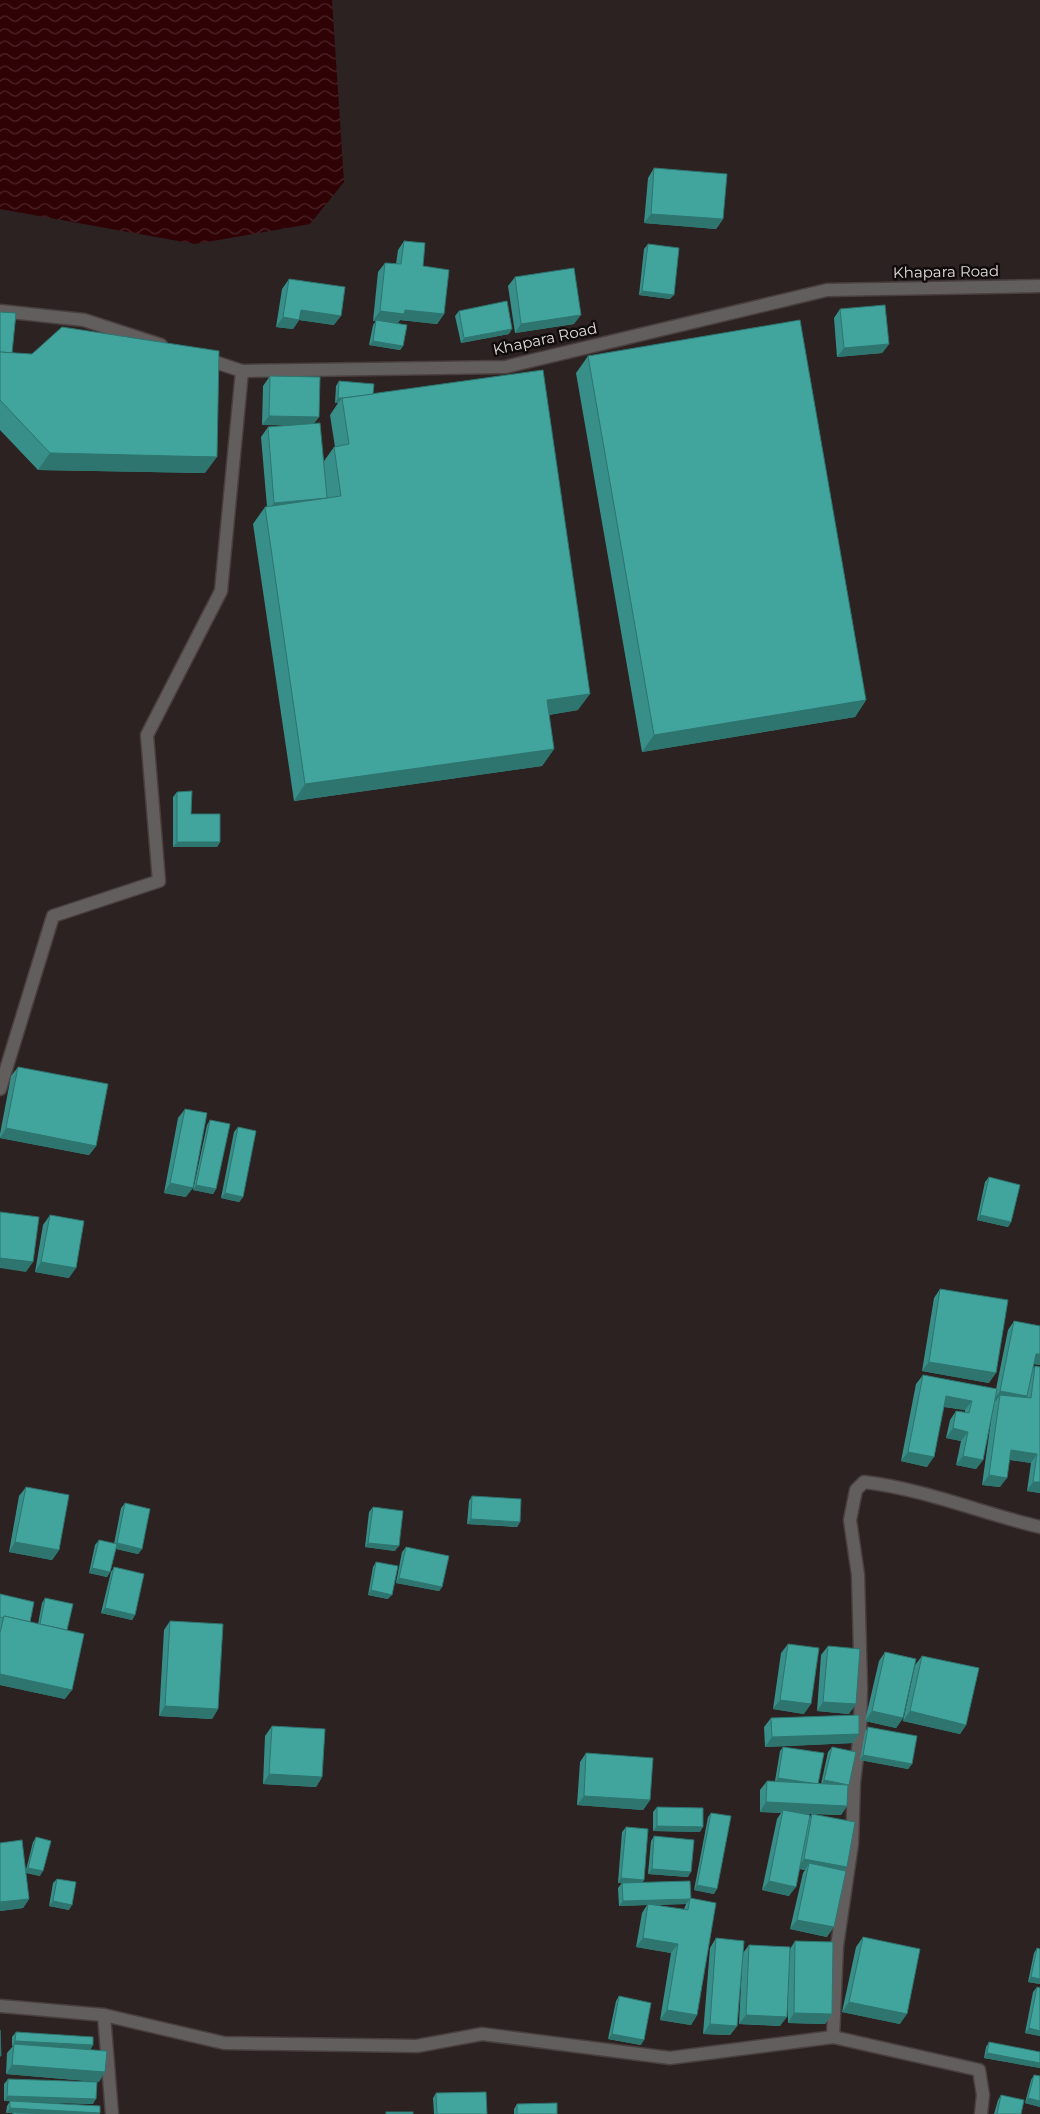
<svg xmlns="http://www.w3.org/2000/svg" width="1040" height="2114" font-family="Montserrat,sans-serif">
<defs>
<pattern id="water-waves" width="16" height="10" patternUnits="userSpaceOnUse" patternTransform="scale(1.25)"><rect width="16" height="10" fill="#2f0206"/><path d="M0 5q4-4 8 0t8 0" fill="none" stroke="#4d262a"/></pattern>
</defs>
<rect width="100%" height="100%" fill="#2c2221"/>
<path fill="url(#water-waves)" d="M0 0H332L344 182 310 224 195 244 0 209Z"/>
<g fill="none" stroke-linecap="round" stroke-linejoin="round">
<g stroke="#493f3f" stroke-width="15">
<g id="street">
<path d="M0 311 84 320 161 345"/>
<path d="M203 358 242 371 505 367 827 290 1040 286"/>
<path d="M0 1089 53 916 159 881 147 735 221 591 242 371"/>
<path d="M0 2006 104 2015 224 2043 417 2046 482 2034 670 2058 833 2037 979 2070 983 2095 981 2114"/>
<path d="M104 2015 112 2114"/>
<path d="M833 2037 837 1946 852 1844 854 1782 860 1733 861 1688 858 1575 850 1520 856 1490 864 1482C924 1489 981 1513 1040 1527"/>
</g>
</g>
<use href="#street" stroke="#635e5e" stroke-width="12"/>
</g>
<g fill="#388e88" fill-rule="evenodd">
<path d="M654 168 723 219 716 229 644 223 648 178Z"/>
<path d="M404 241 423 266 444 314 437 324 400 320 398 323 386 322 403 346 400 350 369 345 373 325 376 321H373L378 272 385 263 396 264 398 250Z"/>
<path d="M648 244 670 299 639 295 644 249Z"/>
<path d="M515 277 574 324 515 333 508 286Z"/>
<path d="M289 279 334 325 299 320 293 329 276 327 282 289Z"/>
<path d="M840 309 889 344 882 353 837 357 834 318Z"/>
<path d="M459 311 509 334 461 343 455 316Z"/>
<path d="M0 312 12 353 205 473 38 470 0 430Z"/>
<path d="M588 356 866 700 855 717 642 752 576 373Z"/>
<path d="M270 376 319 417 314 423 324 461 334 447H335L330 415 338 403H335L336 386 339 381 373 394 578 710 549 715 554 749 542 766 294 801 253 524 265 507H267L261 437 268 427 288 425H262L263 386Z"/>
<path d="M177 792 191 814 220 842 217 847H173V797Z"/>
<path d="M18 1067 96 1146 89 1155 0 1138V1134L11 1076Z"/>
<path d="M185 1109 186 1197 164 1193 178 1118Z"/>
<path d="M210 1120 216 1189 213 1194 193 1190 207 1125Z"/>
<path d="M238 1127 243 1197 239 1202 221 1198 234 1132Z"/>
<path d="M989 1177 1011 1222 1008 1227 977 1220 985 1182Z"/>
<path d="M50 1215 69 1278 35 1272 43 1225Z"/>
<path d="M940 1289 989 1383 922 1371 934 1298Z"/>
<path d="M1014 1321 1040 1326V1365L1034 1364 1032 1370 1035 1366 1040 1493 1027 1491 1031 1463 1010 1460 1000 1487 982 1485 993 1406 983 1460 976 1469 956 1465 961 1441 946 1438 950 1420 956 1411 965 1412V1410L944 1407 927 1467 901 1461 916 1384 923 1375 996 1389 1008 1330Z"/>
<path d="M26 1487 59 1550 52 1560 9 1552 19 1496Z"/>
<path d="M472 1496 520 1522 517 1527 467 1524 469 1501Z"/>
<path d="M125 1503 142 1549 138 1554 116 1549 110 1572 107 1577 89 1573 95 1545 99 1540 114 1544 121 1508Z"/>
<path d="M373 1507 395 1551 365 1547 369 1512Z"/>
<path d="M406 1547 442 1587 439 1591 396 1583 402 1552Z"/>
<path d="M376 1562 388 1599 368 1595 373 1567Z"/>
<path d="M114 1567 135 1615 132 1620 101 1613 111 1572Z"/>
<path d="M0 1594 30 1622 38 1624 42 1603 45 1598 67 1630 65 1699 0 1685Z"/>
<path d="M170 1621 218 1709 212 1719 159 1716 164 1630Z"/>
<path d="M788 1644 804 1714 773 1709 781 1653Z"/>
<path d="M828 1646 849 1714 817 1711 821 1655Z"/>
<path d="M885 1652 903 1718 896 1728 865 1721 879 1661Z"/>
<path d="M922 1656 966 1725 960 1734 903 1721 915 1665Z"/>
<path d="M771 1718 859 1734 853 1743 765 1747 764 1727Z"/>
<path d="M272 1726 322 1777 316 1787 263 1784 265 1736Z"/>
<path d="M868 1727 912 1764 908 1769 860 1760 865 1732Z"/>
<path d="M783 1747 818 1784H821L828 1752 832 1747 849 1785 848 1787 847 1806 841 1815 816 1814 844 1871 827 1937 790 1929 803 1873 805 1870 799 1869 789 1896 762 1890 777 1819 781 1813 760 1812V1790L767 1781H775L780 1751ZM803 1814H812L810 1817Z"/>
<path d="M586 1753 650 1800 643 1810 577 1805 580 1762Z"/>
<path d="M657 1807 700 1832 653 1831V1812Z"/>
<path d="M711 1813 714 1894 694 1890 708 1817Z"/>
<path d="M626 1827 644 1880 642 1883 691 1898 697 2015 691 2025 660 2020 671 1953 636 1947 642 1913 647 1905 619 1906 618 1888 622 1883H623H618L622 1832ZM686 1904 684 1909 655 1905Z"/>
<path d="M654 1836 688 1877 648 1874 651 1841Z"/>
<path d="M36 1837 40 1876 26 1873 29 1899 23 1908 0 1911V1843L26 1870 33 1842Z"/>
<path d="M57 1879 69 1910 49 1906 53 1883Z"/>
<path d="M863 1937 900 2024 842 2012 856 1947Z"/>
<path d="M716 1938 743 1953 749 1945 790 1949 795 1941 832 2014 825 2024 788 2023V1992L780 2026 739 2024 742 1965 737 2026 730 2035 703 2034 710 1948Z"/>
<path d="M1037 1948 1040 1949V1984L1028 1982 1034 1953Z"/>
<path d="M1037 1987 1040 2036 1025 2033 1033 1992Z"/>
<path d="M619 1996 641 2045 608 2039 616 2001Z"/>
<path d="M16 2032 93 2045 90 2050 99 2082 6 2074 7 2053 13 2046H12V2037Z"/>
<path d="M989 2042 1040 2052V2068L984 2058 986 2047Z"/>
<path d="M1034 2075 1040 2076V2107L1025 2103 1031 2080Z"/>
<path d="M8 2079 93 2104 28 2102 99 2114H12L13 2113H6L7 2106 10 2101H4V2084Z"/>
<path d="M436 2093 487 2114H434L433 2098Z"/>
<path d="M1001 2095 1021 2114H994L998 2100Z"/>
<path d="M517 2104 557 2114H514V2109Z"/>
</g>
<g fill="#2e746f">
<path d="M651 214 723 219 716 229 644 223Z"/>
<path d="M642 291 674 295 670 299 639 295Z"/>
<path d="M301 310 341 316 334 325 299 320 293 329 276 327 283 317Z"/>
<path d="M405 310 444 314 437 324 400 320 398 323 373 321 380 311Z"/>
<path d="M581 315 574 324 515 333 521 324Z"/>
<path d="M512 329 509 334 461 343 464 338Z"/>
<path d="M373 341 403 346 400 350 369 345Z"/>
<path d="M889 344 882 353 837 357 844 348Z"/>
<path d="M338 398H342L338 403H335Z"/>
<path d="M269 416 319 417 312 426 262 425Z"/>
<path d="M50 453 217 457 205 473 38 470Z"/>
<path d="M327 498 268 512 274 503Z"/>
<path d="M590 694 578 710 535 717 547 700Z"/>
<path d="M866 700 855 717 642 752 654 735Z"/>
<path d="M554 749 542 766 294 801 305 784Z"/>
<path d="M177 842H220L217 847H173Z"/>
<path d="M6 1128 96 1146 89 1155 0 1138Z"/>
<path d="M170 1183 193 1188 186 1197 164 1193Z"/>
<path d="M196 1185 216 1189 213 1194 193 1190Z"/>
<path d="M225 1193 243 1197 239 1202 221 1198Z"/>
<path d="M980 1215 1011 1222 1008 1227 977 1220Z"/>
<path d="M0 1258 33 1262 26 1272 0 1268Z"/>
<path d="M41 1262 76 1268 69 1278 35 1272Z"/>
<path d="M1036 1354H1040V1365L1029 1363Z"/>
<path d="M929 1362 996 1373 989 1383 922 1371Z"/>
<path d="M1000 1391 1027 1396 1020 1406 1000 1395 996 1401H993Z"/>
<path d="M946 1396 972 1401 965 1410 939 1406Z"/>
<path d="M953 1428 968 1432 961 1441 946 1438Z"/>
<path d="M1011 1450 1037 1454 1031 1463 1005 1459Z"/>
<path d="M908 1452 934 1457 927 1467 901 1461Z"/>
<path d="M963 1456 983 1460 976 1469 956 1465Z"/>
<path d="M989 1475 1007 1478 1000 1487 982 1485Z"/>
<path d="M1033 1482H1040V1493L1027 1491Z"/>
<path d="M471 1519 520 1522 517 1527 467 1524Z"/>
<path d="M15 1542 59 1550 52 1560 9 1552Z"/>
<path d="M117 1543 142 1549 138 1554 113 1548Z"/>
<path d="M368 1543 399 1546 395 1551 365 1547Z"/>
<path d="M92 1568 110 1572 107 1577 89 1573Z"/>
<path d="M399 1578 442 1587 439 1591 396 1583Z"/>
<path d="M371 1590 392 1595 388 1599 368 1595Z"/>
<path d="M105 1608 135 1615 132 1620 101 1613Z"/>
<path d="M0 1674 72 1690 65 1699 0 1685Z"/>
<path d="M780 1700 811 1704 804 1714 773 1709Z"/>
<path d="M823 1702 856 1704 849 1714 817 1711Z"/>
<path d="M165 1706 218 1709 212 1719 159 1716Z"/>
<path d="M872 1711 903 1718 896 1728 865 1721Z"/>
<path d="M910 1711 966 1725 960 1734 903 1721Z"/>
<path d="M859 1734 853 1743 765 1747 772 1737Z"/>
<path d="M863 1755 912 1764 908 1769 860 1760Z"/>
<path d="M269 1774 322 1777 316 1787 263 1784Z"/>
<path d="M778 1778 818 1784 775 1783Z"/>
<path d="M824 1780 849 1785 845 1790 821 1785Z"/>
<path d="M584 1796 650 1800 643 1810 577 1805Z"/>
<path d="M766 1802 847 1806 841 1815 783 1813V1810L781 1813 760 1812Z"/>
<path d="M657 1826 703 1827 700 1832 653 1831Z"/>
<path d="M804 1859 847 1867 840 1876 809 1863 805 1870 797 1868Z"/>
<path d="M28 1868 43 1871 40 1876 25 1872Z"/>
<path d="M652 1869 691 1872 688 1877 648 1874Z"/>
<path d="M621 1878 644 1880 640 1885 618 1883Z"/>
<path d="M769 1881 796 1887 789 1896 762 1890Z"/>
<path d="M697 1885 717 1889 714 1894 694 1890Z"/>
<path d="M29 1899 23 1908 0 1911V1902Z"/>
<path d="M690 1899 686 1904 648 1905V1904L647 1905 619 1906 623 1901Z"/>
<path d="M53 1901 72 1905 69 1910 49 1906Z"/>
<path d="M797 1920 834 1927 827 1937 790 1929Z"/>
<path d="M643 1938 678 1944 671 1953 636 1947Z"/>
<path d="M1031 1977 1040 1979V1984L1028 1982Z"/>
<path d="M849 2002 907 2014 900 2024 842 2012Z"/>
<path d="M667 2010 697 2015 691 2025 660 2020Z"/>
<path d="M794 2013 832 2014 825 2024 788 2023Z"/>
<path d="M746 2015 787 2017 780 2026 739 2024Z"/>
<path d="M710 2024 737 2026 730 2035 703 2034Z"/>
<path d="M1029 2028 1040 2031V2036L1025 2033Z"/>
<path d="M612 2034 644 2040 641 2045 608 2039Z"/>
<path d="M15 2041 93 2045 90 2050 14 2044 13 2046H12Z"/>
<path d="M987 2053 1040 2063V2068L984 2058Z"/>
<path d="M12 2065 105 2072 99 2082 6 2074Z"/>
<path d="M7 2096 96 2099 93 2104 4 2101Z"/>
<path d="M1028 2098 1040 2101V2107L1025 2103Z"/>
<path d="M10 2108 100 2113 99 2114H29L6 2113Z"/>
</g>
<g fill="#41a59e" stroke="#2e746f">
<path d="M654 168 727 174 723 219 651 214Z"/>
<path d="M404 241 425 243 423 266 449 270 444 314 405 310 404 314 380 311 385 263 401 264Z"/>
<path d="M648 244 679 248 674 295 642 291Z"/>
<path d="M574 268 581 315 521 324 515 277Z"/>
<path d="M289 279 345 287 341 316 301 310 299 320 283 317Z"/>
<path d="M507 301 512 329 464 338 459 311Z"/>
<path d="M885 305 889 344 844 348 840 309Z"/>
<path d="M0 312 16 313 12 353 0 352Z"/>
<path d="M376 320 407 325 403 346 373 341Z"/>
<path d="M800 320 866 700 654 735 588 356Z"/>
<path d="M62 327 219 351 217 457 50 453 0 400V352L32 354Z"/>
<path d="M543 370 590 694 547 700 554 749 305 784 265 507 341 496 334 447 349 444 342 398Z"/>
<path d="M270 376 320 377 319 417 269 416Z"/>
<path d="M339 381 374 384 373 394 342 398H338Z"/>
<path d="M320 423 327 498 274 503 268 427Z"/>
<path d="M192 791 191 814H220V842H177V792Z"/>
<path d="M18 1067 108 1084 96 1146 6 1128Z"/>
<path d="M185 1109 207 1113 193 1188 170 1183Z"/>
<path d="M210 1120 230 1124 216 1189 196 1185Z"/>
<path d="M238 1127 256 1131 243 1197 225 1193Z"/>
<path d="M989 1177 1020 1185 1011 1222 980 1215Z"/>
<path d="M0 1212 39 1217 33 1262 0 1258Z"/>
<path d="M50 1215 84 1221 76 1268 41 1262Z"/>
<path d="M940 1289 1008 1300 996 1373 929 1362Z"/>
<path d="M1014 1321 1040 1326V1354H1036L1027 1396 1000 1391Z"/>
<path d="M1035 1366 1040 1367V1482H1033L1037 1454 1011 1450 1007 1478 989 1475 1000 1395 1031 1398Z"/>
<path d="M923 1375 997 1389 983 1460 963 1456 968 1432 953 1428 956 1411 969 1413 972 1401 946 1396 934 1457 908 1452Z"/>
<path d="M26 1487 69 1495 59 1550 15 1542Z"/>
<path d="M472 1496 521 1499 520 1522 471 1519Z"/>
<path d="M125 1503 150 1509 142 1549 117 1543Z"/>
<path d="M373 1507 403 1511 399 1546 368 1543Z"/>
<path d="M99 1540 117 1544 110 1572 92 1568Z"/>
<path d="M406 1547 449 1556 442 1587 399 1578Z"/>
<path d="M376 1562 398 1566 392 1595 371 1590Z"/>
<path d="M114 1567 144 1574 135 1615 105 1608Z"/>
<path d="M0 1594 34 1602 30 1622 4 1616 3 1618 0 1617Z"/>
<path d="M45 1598 73 1604 67 1630 40 1624Z"/>
<path d="M4 1616 84 1634 72 1690 0 1674V1633Z"/>
<path d="M170 1621 223 1624 218 1709 165 1706Z"/>
<path d="M788 1644 819 1648 811 1704 780 1700Z"/>
<path d="M828 1646 860 1649 856 1704 823 1702Z"/>
<path d="M885 1652 916 1659 903 1718 872 1711Z"/>
<path d="M922 1656 979 1668 966 1725 910 1711Z"/>
<path d="M859 1715V1734L772 1737 771 1718Z"/>
<path d="M272 1726 325 1729 322 1777 269 1774Z"/>
<path d="M868 1727 917 1736 912 1764 863 1755Z"/>
<path d="M783 1747 824 1753 818 1784 778 1778Z"/>
<path d="M832 1747 856 1752 849 1785 824 1780Z"/>
<path d="M586 1753 653 1758 650 1800 584 1796Z"/>
<path d="M767 1781 848 1785 847 1806 766 1802Z"/>
<path d="M657 1807 703 1808V1827L657 1826Z"/>
<path d="M783 1810 810 1815 796 1887 769 1881Z"/>
<path d="M711 1813 731 1816 717 1889 697 1885Z"/>
<path d="M812 1814 855 1822 847 1867 804 1859Z"/>
<path d="M626 1827 648 1829 644 1880 621 1878Z"/>
<path d="M654 1836 694 1840 691 1872 652 1869Z"/>
<path d="M36 1837 51 1841 43 1871 28 1868Z"/>
<path d="M22 1840 29 1899 0 1902V1843Z"/>
<path d="M809 1863 846 1871 834 1927 797 1920Z"/>
<path d="M57 1879 76 1882 72 1905 53 1901Z"/>
<path d="M690 1881 691 1899 623 1901 622 1883Z"/>
<path d="M690 1898 716 1903 697 2015 667 2010 678 1944 643 1938 648 1904 688 1910Z"/>
<path d="M863 1937 920 1949 907 2014 849 2002Z"/>
<path d="M716 1938 744 1941 737 2026 710 2024Z"/>
<path d="M795 1941 833 1942 832 2014 794 2013Z"/>
<path d="M749 1945 790 1947 787 2017 746 2015Z"/>
<path d="M1037 1948 1040 1949V1979L1031 1977Z"/>
<path d="M1037 1987 1040 1988V2031L1029 2028Z"/>
<path d="M619 1996 651 2003 644 2040 612 2034Z"/>
<path d="M0 2030 1 2056H0Z"/>
<path d="M16 2032 93 2037V2045L15 2041Z"/>
<path d="M989 2042 1040 2052V2063L987 2053Z"/>
<path d="M14 2044 107 2051 105 2072 12 2065Z"/>
<path d="M1034 2075 1040 2076V2101L1028 2098Z"/>
<path d="M8 2079 97 2082 96 2099 7 2096Z"/>
<path d="M486 2092 487 2114H437L436 2093Z"/>
<path d="M1001 2095 1024 2100 1021 2114H997Z"/>
<path d="M10 2101 100 2106V2113L10 2108Z"/>
<path d="M557 2103V2114H517V2104Z"/>
<path d="M13 2112 45 2114H13Z"/>
<rect x="386" y="2112" width="27" height="2"/>
</g>
<g text-anchor="middle" stroke-width="5" stroke-linejoin="round" paint-order="stroke">
<g font-size="15" fill="#e1dada" stroke="#110c0c">
<text transform="translate(946 272) rotate(-1)" y="5">Khapara Road</text>
<text transform="translate(545 339) rotate(-12)" y="5">Khapara Road</text>
</g>
</g>
</svg>
